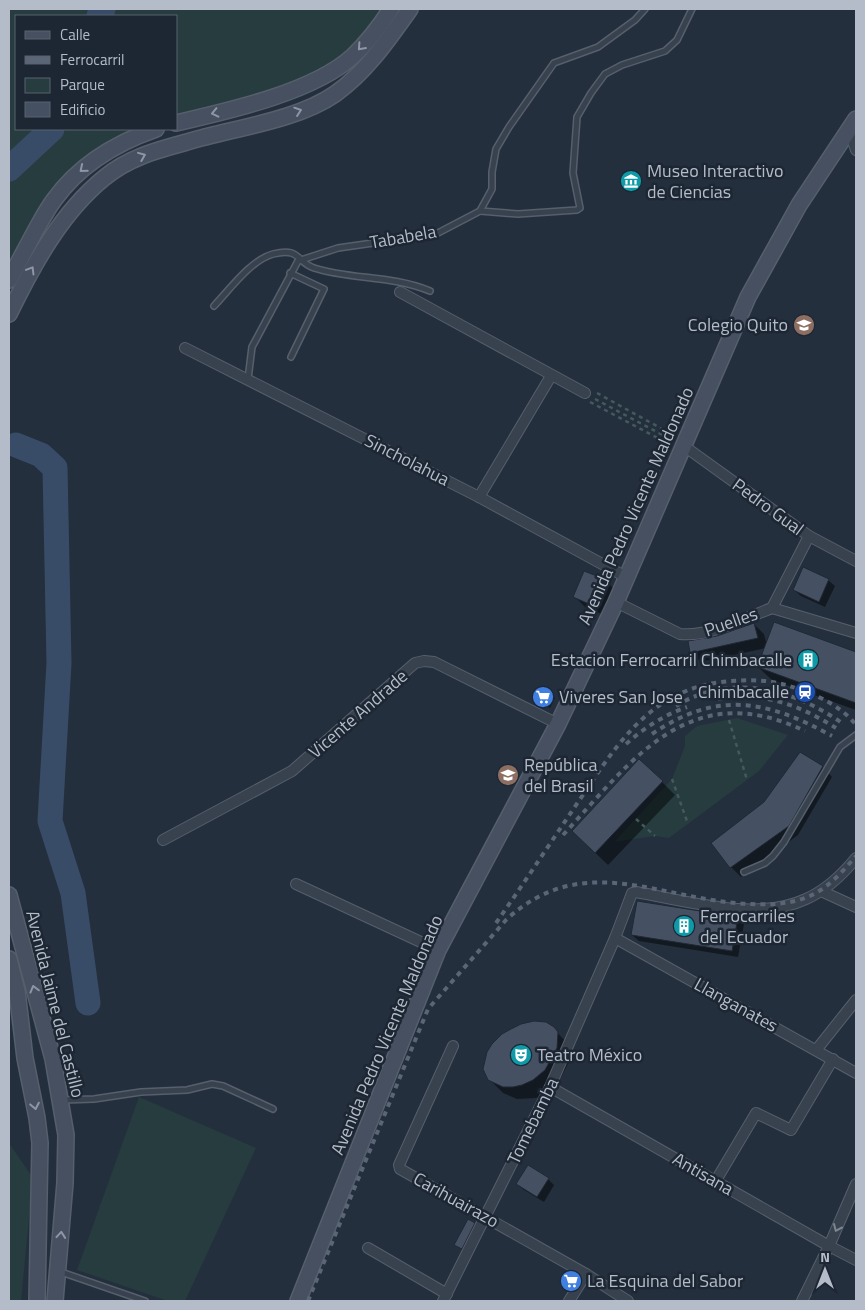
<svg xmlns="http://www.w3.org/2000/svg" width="865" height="1310" font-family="'Titillium Web',sans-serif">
<rect width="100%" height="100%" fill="#242f3e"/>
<g fill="#263c3f">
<path d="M9 9H388L377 26 329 70 240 101 176 117V16H16V129H135L111 140 88 158 9 266Z"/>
<path d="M737 718 788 735 759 771 669 838 655 836 614 842 672 779 685 746V736L697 726Z"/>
<path d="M139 1097 256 1148 185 1301H168L77 1270Z"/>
<path d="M9 1143 31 1175V1197L21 1301H9Z"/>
</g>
<g fill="#0007">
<path d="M828 580 835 586 825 607 801 596 794 590Z"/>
<path d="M606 581 616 591 606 616 585 607 575 597Z"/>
<path d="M754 624 764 634 767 646 775 624 856 653V710L772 680 758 667 766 648 701 662 691 652 717 638Z"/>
<path d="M540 689 555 698 550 708 535 699Z"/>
<path d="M800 754 823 767 832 777 798 835 741 877 731 867 765 803Z"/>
<path d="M662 782 675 795 608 865 586 844Z"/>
<path d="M737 918 744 924 738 957 639 941 632 935Z"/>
<path d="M553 1028 571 1047 569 1062 558 1083 546 1093 536 1098 517 1099 503 1093 489 1079Z"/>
<path d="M548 1179 554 1185 544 1202 524 1190 517 1184Z"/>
<path d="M474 1224 480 1230 468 1254 456 1244Z"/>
</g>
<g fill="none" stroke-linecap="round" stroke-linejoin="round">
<g stroke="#394c67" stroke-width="25">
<path d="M99 16 101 10 103 9"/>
<path d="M9 169 52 129"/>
<path d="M16 445 41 455 55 468 59 663 50 821 73 893 88 1003"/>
</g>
</g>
<g fill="#455162" stroke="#1f2835">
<path d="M803 567 829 579 819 602 793 590Z"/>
<path d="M584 571 607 580 596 607 573 597Z"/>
<path d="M774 622 856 652V703L757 667Z"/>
<path d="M754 623 758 638 690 653 688 641 717 636Z"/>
<path d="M540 687 553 694 547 706 534 699Z"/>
<path d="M800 752 823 766 789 826 730 868 711 843 764 802Z"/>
<path d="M639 759 663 781 595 853 572 831Z"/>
<path d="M637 901 738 917 732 951 631 935Z"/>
<path d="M534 1021 546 1022 554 1027 558 1032 557 1048 545 1070 533 1080 522 1085 513 1087H503L488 1080 483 1069 487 1052 492 1044 502 1034 511 1029 521 1024Z"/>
<path d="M528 1165 549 1178 537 1197 516 1184Z"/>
<path d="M468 1219 475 1223 462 1249 454 1245Z"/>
</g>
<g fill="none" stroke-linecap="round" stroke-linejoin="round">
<g stroke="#565f6c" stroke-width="8">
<g id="lane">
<path d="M480 211 518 214 577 210 580 208 573 173 577 117 591 93 605 74 622 65 665 51 677 40 692 9"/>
<path d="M290 273 324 289 291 357"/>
<path d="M214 306C230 289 251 260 273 254 301 247 296 262 314 268 352 280 391 275 430 291"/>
<path d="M248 379 252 347 298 261 338 248 436 234 480 211 492 189V172L496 149 509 127 554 63 598 47 635 20 645 9"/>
<path d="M744 872 765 863 773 856 784 842 840 747 856 735"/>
<path d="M63 1100 94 1099 141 1092 187 1090 212 1084 223 1086 273 1109"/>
<path d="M58 1271 145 1301"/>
</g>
</g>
<g stroke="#565f6c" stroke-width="12">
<g id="street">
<path d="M849 130 856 150"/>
<path d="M400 292 585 393"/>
<path d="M185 348 479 497 626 577"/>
<path d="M684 446 809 536 856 561"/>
<path d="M479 497 551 376"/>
<path d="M616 602 680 634C710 637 745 618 772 608L809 536"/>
<path d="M772 608 856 633"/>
<path d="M163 840 292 771 415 663 424 661 434 662 558 724"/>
<path d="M296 884 438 950"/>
<path d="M821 891 856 907"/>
<path d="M615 938 856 1073"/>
<path d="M453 1046 399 1165 400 1169 586 1274 628 1301"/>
<path d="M817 1049 856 1000"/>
<path d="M550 1087 829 1246 856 1260"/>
<path d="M715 1182 756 1113 791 1130 833 1059"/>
<path d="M368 1248 447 1294"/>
<path d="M443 1301 550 1087 615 938 632 893 636 892C687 901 757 922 806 899 826 890 843 874 856 858"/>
<path d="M569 1301 586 1274"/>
<path d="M802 1301 829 1246 856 1184"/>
</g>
</g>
<g stroke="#565f6c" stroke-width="18">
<g id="secondary">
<path d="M176 123C228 111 314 92 353 56 368 42 380 26 391 9"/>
<path d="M9 280C19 262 28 244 38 226 43 217 48 208 54 200 79 165 116 143 156 129"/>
<path d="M9 314C33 265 61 213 104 178 128 158 157 150 187 142 233 128 296 121 335 94 366 72 388 40 410 9"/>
<path d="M9 895 53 1059 66 1135 65 1183 55 1301"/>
<path d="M9 959 17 991 25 1058 37 1118 40 1143 37 1301"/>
<path d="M298 1301 438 950 558 724 616 602 748 297 799 205 856 119"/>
</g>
</g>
<g stroke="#44595c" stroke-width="2.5" stroke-dasharray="4 4" stroke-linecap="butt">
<path d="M597 393 673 435"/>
<path d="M595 399 672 440"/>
<path d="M590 402 669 444"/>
<path d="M729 720 747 780"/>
<path d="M672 779 688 824"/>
<path d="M636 819 655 836"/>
</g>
<use href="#lane" stroke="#38414e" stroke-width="5"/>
<use href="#street" stroke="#38414e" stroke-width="10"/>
<use href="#secondary" stroke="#465061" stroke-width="15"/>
<g stroke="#5a6575" stroke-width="4" stroke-dasharray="5 5" stroke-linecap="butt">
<path d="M718 699C765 692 797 704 836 728"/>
<path d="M676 706C731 672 793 689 842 723"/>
<path d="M652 734C717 690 767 700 832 736"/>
<path d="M626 744C644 728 664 715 687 707"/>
<path d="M563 835C633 759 690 676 805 731"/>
<path d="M496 923C522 886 547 848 572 811 612 753 644 692 721 682 740 680 759 679 778 683 806 690 838 702 856 725"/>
<path d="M308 1301 428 1009 506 920C584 848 661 901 751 904 772 905 795 904 814 894 831 885 844 870 856 856"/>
</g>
</g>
<defs><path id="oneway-chevron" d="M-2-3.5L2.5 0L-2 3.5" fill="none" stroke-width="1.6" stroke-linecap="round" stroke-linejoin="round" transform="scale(1.25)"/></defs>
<g stroke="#8e96a5">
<use href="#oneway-chevron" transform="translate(361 47) rotate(132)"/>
<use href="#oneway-chevron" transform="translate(298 111) rotate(-19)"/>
<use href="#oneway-chevron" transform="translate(215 113) rotate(167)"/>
<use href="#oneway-chevron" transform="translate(142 156) rotate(-22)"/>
<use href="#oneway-chevron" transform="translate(83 169) rotate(140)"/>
<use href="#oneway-chevron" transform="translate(31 270) rotate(-59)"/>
<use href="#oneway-chevron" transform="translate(34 989) rotate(-105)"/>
<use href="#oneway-chevron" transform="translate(35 1106) rotate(79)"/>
<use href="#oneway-chevron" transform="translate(61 1235) rotate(-85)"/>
</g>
<use stroke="#7c8592" href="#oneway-chevron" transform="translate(837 1228) rotate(114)"/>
<defs>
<g id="museum-disc" transform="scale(1.125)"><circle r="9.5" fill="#0f9aa8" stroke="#1d2633"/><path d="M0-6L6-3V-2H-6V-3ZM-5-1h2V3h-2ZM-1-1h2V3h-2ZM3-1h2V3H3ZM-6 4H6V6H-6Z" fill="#fff"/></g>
<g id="school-disc" transform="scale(1.125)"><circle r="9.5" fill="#8d6e63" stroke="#1d2633"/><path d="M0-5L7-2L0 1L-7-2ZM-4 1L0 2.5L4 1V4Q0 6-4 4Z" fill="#fff"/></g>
<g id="building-disc" transform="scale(1.125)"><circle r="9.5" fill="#0f9aa8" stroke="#1d2633"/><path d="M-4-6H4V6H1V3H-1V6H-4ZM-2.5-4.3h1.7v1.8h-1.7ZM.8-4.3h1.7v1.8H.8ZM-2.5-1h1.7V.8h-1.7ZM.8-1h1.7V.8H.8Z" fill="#fff"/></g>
<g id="station-disc" transform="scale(1.125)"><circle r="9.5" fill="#1a4fb4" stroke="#1d2633"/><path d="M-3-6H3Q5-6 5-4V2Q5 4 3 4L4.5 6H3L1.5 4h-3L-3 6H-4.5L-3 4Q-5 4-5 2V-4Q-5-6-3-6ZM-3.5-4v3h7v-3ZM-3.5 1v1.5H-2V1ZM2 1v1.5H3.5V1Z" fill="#fff"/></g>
<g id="supermarket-disc" transform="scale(1.125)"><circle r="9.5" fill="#3f7fe0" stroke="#1d2633"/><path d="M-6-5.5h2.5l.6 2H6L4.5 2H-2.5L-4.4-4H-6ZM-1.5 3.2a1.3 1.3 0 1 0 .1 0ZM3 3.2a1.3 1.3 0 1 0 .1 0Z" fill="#fff"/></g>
<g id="theatre-disc" transform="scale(1.125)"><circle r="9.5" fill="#0f9aa8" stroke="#1d2633"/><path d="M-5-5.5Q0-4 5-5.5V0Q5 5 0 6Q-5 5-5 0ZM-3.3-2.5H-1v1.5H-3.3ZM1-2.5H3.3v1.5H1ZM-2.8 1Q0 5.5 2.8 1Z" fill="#fff"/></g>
</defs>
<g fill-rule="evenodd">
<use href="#museum-disc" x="631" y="181"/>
<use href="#school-disc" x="804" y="325"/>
<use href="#building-disc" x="808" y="660"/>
<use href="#station-disc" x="805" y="692"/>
<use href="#supermarket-disc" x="543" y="697"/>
<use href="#school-disc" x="508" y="775"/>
<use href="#building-disc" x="684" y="926"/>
<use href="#theatre-disc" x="521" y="1055"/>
<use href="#supermarket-disc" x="571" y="1281"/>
</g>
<g text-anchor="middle" stroke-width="5" stroke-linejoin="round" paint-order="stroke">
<g font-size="18" fill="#b4bcc9" stroke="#1d2633" text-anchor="start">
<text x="647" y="177">Museo Interactivo<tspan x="647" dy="21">de Ciencias</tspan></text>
<text x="788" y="331" text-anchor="end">Colegio Quito</text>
<text x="792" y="666" text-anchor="end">Estacion Ferrocarril Chimbacalle</text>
<text x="789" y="698" text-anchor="end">Chimbacalle</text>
<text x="559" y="703">Viveres San Jose</text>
<text x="524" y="771">República<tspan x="524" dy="21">del Brasil</tspan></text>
<text x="700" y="922">Ferrocarriles<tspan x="700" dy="21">del Ecuador</tspan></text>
<text x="537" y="1061">Teatro México</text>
<text x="587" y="1287">La Esquina del Sabor</text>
</g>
<g font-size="18" fill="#b4bcc9" stroke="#1d2633">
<text transform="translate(403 237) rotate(-10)" y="6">Tababela</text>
<text transform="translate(407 460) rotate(27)" y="6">Sincholahua</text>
<text transform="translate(636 506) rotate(-66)" y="6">Avenida Pedro Vicente Maldonado</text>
<text transform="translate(768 507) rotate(36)" y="6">Pedro Gual</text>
<text transform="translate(731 622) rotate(-19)" y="6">Puelles</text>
<text transform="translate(358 714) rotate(-41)" y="6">Vicente Andrade</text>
<text transform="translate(55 1004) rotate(76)" y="6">Avenida Jaime del Castillo</text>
<text transform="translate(736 1005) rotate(29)" y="6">Llanganates</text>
<text transform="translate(387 1035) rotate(-67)" y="6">Avenida Pedro Vicente Maldonado</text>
<text transform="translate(533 1121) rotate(-64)" y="6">Tomebamba</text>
<text transform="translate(703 1174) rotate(30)" y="6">Antisana</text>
<text transform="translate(456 1200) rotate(29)" y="6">Carihuairazo</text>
</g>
</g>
<rect width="865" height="1310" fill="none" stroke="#b4bcc9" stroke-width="20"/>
<rect x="15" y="15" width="162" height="115" fill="#1d2633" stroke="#59626f"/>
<rect x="25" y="31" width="25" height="8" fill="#465061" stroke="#59626f"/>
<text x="60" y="40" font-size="15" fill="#b4bcc9">Calle</text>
<rect x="25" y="56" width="25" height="8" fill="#5a6575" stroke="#59626f"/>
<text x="60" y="65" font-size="15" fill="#b4bcc9">Ferrocarril</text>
<rect x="25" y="78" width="25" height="15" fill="#263c3f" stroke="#59626f"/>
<text x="60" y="90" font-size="15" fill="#b4bcc9">Parque</text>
<rect x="25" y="102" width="25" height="15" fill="#455162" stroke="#59626f"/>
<text x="60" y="115" font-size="15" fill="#b4bcc9">Edificio</text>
<g transform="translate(825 1270)" stroke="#1d2633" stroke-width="4" paint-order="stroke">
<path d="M0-4L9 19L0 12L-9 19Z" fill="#b4bcc9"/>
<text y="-8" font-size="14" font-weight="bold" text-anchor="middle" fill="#b4bcc9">N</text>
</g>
</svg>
